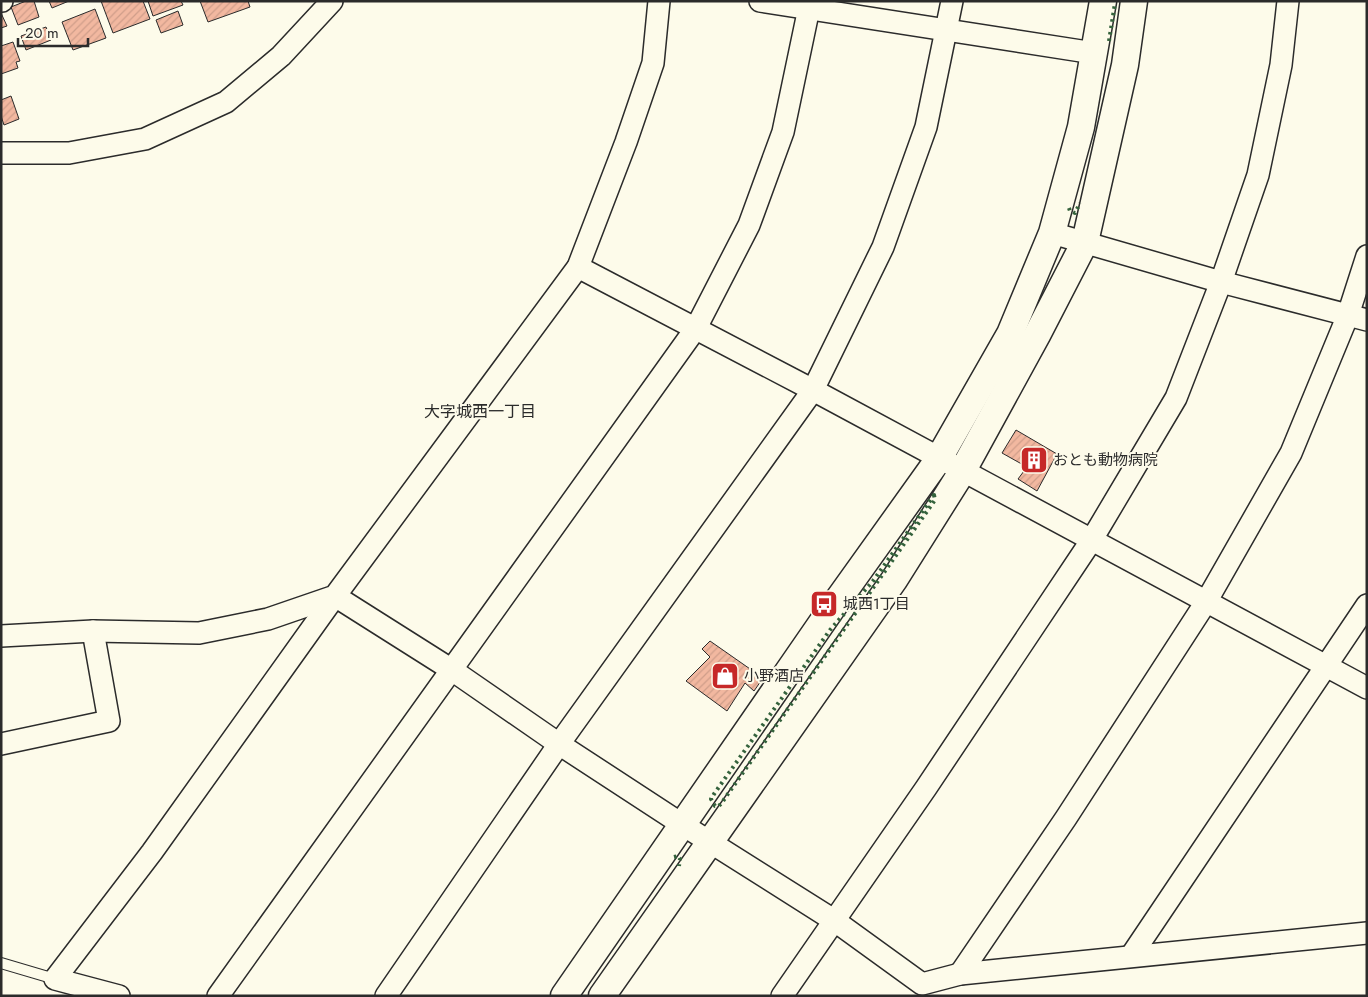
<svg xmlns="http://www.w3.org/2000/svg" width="1368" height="997" font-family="Jost,'Noto Sans JP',sans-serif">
<defs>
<pattern id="building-hatch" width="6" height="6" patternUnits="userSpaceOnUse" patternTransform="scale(1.25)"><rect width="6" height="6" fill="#f2b8a0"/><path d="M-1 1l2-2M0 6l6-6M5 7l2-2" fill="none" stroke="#d09e8a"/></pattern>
</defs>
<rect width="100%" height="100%" fill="#fdfbea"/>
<g fill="url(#building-hatch)" stroke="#2b2b2b">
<path d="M26 1H34L39 17 18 25 11 7Z"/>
<path d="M49 1H69L52 8Z"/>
<path d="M101 1H143L150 19 113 33Z"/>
<path d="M148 1H181L183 5 153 16Z"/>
<path d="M200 1H248L250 7 208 22Z"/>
<path d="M95 9 106 38 73 50 62 22Z"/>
<path d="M178 11 183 25 161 33 156 20Z"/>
<path d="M1 13 7 26 1 28Z"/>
<path d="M46 27 51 40 26 50 21 36Z"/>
<path d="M13 42 20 61 16 62 18 68 1 74V46Z"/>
<path d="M11 96 19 119 4 125 1 116V100Z"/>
<path d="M1016 430 1057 454 1037 491 1018 479 1027 467 1002 453Z"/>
<path d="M710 641 763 678 754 691 745 683 727 711 686 681 710 657 702 649Z"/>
</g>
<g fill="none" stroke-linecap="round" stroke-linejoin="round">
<g stroke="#2b2b2b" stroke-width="12">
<path id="service" d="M1 963 55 979"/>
</g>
<g stroke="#2b2b2b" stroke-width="24">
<g id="minor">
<path d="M1 1H2"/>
<path d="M760 1 1094 53"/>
<path d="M1 153H69L145 139 226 102 281 56 332 1"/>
<path d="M1052 233 1221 282 1367 320"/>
<path d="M578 267 813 390 1367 688"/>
<path d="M1 636 93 631 199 633 268 619 335 596 578 267 626 142 653 63 659 1"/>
<path d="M1 744 109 721 93 631"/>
<path d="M1131 956 1367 605"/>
<path d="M960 974 1066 818 1206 602 1291 453 1348 315 1367 256"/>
<path d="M119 996 55 979 152 852 335 596 452 670 559 744 683 825 835 921 922 984 960 974 1367 933"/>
<path d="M218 996 696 328 749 225 783 132 809 8"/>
<path d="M386 996 559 744 813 390 883 247 926 127 952 1"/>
<path d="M782 996 926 788 1091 541 1176 398 1221 282 1258 175 1281 65 1288 1"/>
</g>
</g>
<g stroke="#2b2b2b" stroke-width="29">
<g id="tertiary">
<path d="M564 996 830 611 938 460 1010 334 1052 233 1081 127 1103 1"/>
<path d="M602 996 894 580 962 472 1037 335 1085 242 1125 65 1134 1"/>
</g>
</g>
<use href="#service" stroke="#fdfbea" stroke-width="10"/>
<use href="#minor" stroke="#fdfbea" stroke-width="21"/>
<use href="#tertiary" stroke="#fdfbea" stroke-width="26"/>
<g stroke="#34623c" stroke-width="4" stroke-dasharray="2.5 4" stroke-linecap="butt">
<path d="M1109 41 1115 3"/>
<path d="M1069 208 1070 211 1075 213 1080 203"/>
<path d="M934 495 935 500 723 801 719 806H715L711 799 714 794 830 630 873 581Z"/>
<path d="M674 857 678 856 680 859 679 866"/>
</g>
</g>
<defs>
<g id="building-square" transform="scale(1.4375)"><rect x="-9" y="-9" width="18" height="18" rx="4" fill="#c62828" stroke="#fdfbea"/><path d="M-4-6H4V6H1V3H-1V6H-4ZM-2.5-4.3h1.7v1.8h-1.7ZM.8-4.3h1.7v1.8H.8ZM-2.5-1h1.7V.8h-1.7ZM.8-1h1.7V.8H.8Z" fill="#fff"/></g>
<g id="bus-square" transform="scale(1.4375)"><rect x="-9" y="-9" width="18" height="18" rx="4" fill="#c62828" stroke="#fdfbea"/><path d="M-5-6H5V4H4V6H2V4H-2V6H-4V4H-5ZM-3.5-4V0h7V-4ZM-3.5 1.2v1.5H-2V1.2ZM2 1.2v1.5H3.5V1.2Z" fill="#fff"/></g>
<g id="shop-square" transform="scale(1.4375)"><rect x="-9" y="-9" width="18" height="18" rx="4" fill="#c62828" stroke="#fdfbea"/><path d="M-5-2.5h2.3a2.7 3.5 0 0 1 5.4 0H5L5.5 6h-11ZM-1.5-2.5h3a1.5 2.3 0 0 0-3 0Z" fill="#fff"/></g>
</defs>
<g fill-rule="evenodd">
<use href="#building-square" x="1034" y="460"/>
<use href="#bus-square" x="824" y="604"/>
<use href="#shop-square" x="725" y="676"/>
</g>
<g text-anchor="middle" stroke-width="4" stroke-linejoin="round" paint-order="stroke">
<g font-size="15" fill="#2b2b2b" stroke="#fdfbea" text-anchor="start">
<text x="1053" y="465">おとも動物病院</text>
<text x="843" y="609">城西1丁目</text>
<text x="744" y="681">小野酒店</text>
</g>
<g font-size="16" fill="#2b2b2b" stroke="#fdfbea">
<text x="480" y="417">大字城西一丁目</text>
</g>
</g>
<rect width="1368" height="997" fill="none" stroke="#2b2b2b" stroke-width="5"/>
<path d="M18 38v8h70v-8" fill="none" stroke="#2b2b2b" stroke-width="2.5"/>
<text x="25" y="38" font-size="15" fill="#2b2b2b" stroke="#fdfbea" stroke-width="4" paint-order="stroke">20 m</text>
</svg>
